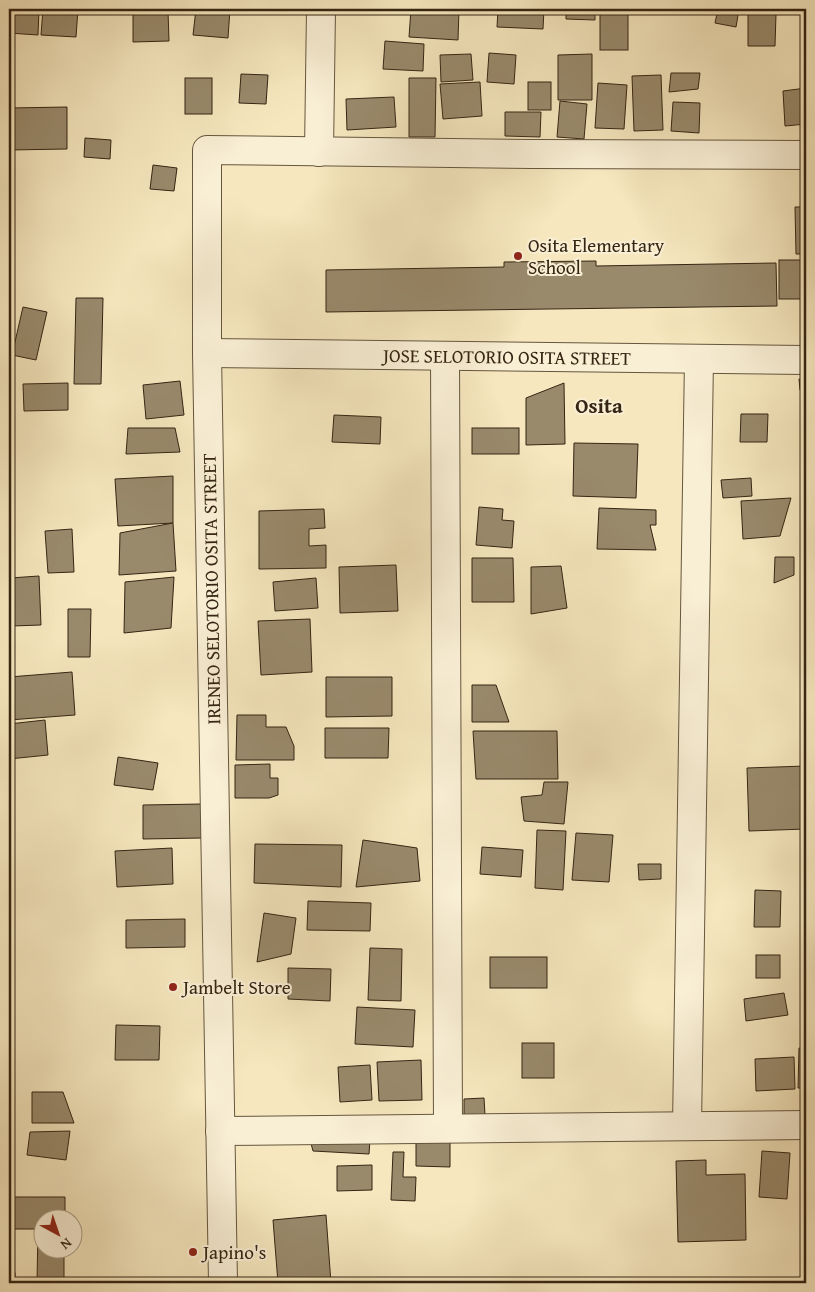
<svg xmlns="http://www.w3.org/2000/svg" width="815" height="1292" font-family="'Gentium Book Plus',serif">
<rect width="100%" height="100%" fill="#f6e7be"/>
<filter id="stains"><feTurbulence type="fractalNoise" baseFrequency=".004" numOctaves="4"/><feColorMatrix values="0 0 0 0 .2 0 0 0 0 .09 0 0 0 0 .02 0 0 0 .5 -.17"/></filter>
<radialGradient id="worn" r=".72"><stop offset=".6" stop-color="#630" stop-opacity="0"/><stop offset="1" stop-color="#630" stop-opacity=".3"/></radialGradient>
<g fill="#998a6c" stroke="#352513">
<path d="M9 9H39L38 35 9 33Z"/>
<path d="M43 9H78L76 37 41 35Z"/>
<path d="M196 9H230L228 38 193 35Z"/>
<path d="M411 9H459L458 40 409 37Z"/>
<path d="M498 9H544L543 29 497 27Z"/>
<path d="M566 9H595V20L566 19Z"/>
<rect x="600" y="9" width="28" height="41"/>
<path d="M718 9H739L736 27 715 23Z"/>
<path d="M168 11 169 41 133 42V12Z"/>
<path d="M748 14H776L775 46H748Z"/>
<path d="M385 41 424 44 423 71 383 69Z"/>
<path d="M489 53 516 55 514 84 487 82Z"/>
<path d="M471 54 473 80 441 82 440 55Z"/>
<path d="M592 54V100H558V55Z"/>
<path d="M671 73H700L698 89 669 92Z"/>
<path d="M241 74 268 75 266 104 239 103Z"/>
<path d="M661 75 663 130 634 131 632 76Z"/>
<rect x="185" y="78" width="27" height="36"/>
<path d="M409 78H436L435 137H409Z"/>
<path d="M480 82 482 116 443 119 440 84Z"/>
<rect x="528" y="82" width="23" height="28"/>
<path d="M598 83 627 85 624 129 595 128Z"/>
<path d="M806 88V124L785 126 783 91Z"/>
<path d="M394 97 396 127 347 130 346 99Z"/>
<path d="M560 101 587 104 584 139 557 137Z"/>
<path d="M673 102 700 103 699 133 671 131Z"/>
<path d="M67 107V149L9 150V108Z"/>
<path d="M505 112H541L540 137 505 136Z"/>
<path d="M85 138 111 140 110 159 84 157Z"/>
<path d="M153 165 177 168 174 191 150 189Z"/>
<path d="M795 207H806V254H796Z"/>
<rect x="779" y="260" width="27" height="39"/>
<path d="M596 261V266L776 263 777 306 326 312V270L504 267V262Z"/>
<path d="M76 298H103L101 384H74Z"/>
<path d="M23 307 47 312 36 360 12 355Z"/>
<path d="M799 379H806V390H800Z"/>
<path d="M180 381 184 415 146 419 143 385Z"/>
<path d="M68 383V410L24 411 23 384Z"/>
<path d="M564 383 565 444 526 445V398Z"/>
<path d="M741 414H768L767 442H740Z"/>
<path d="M334 415 381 417 380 444 332 442Z"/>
<path d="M128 428H175L180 452 126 454Z"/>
<rect x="472" y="428" width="47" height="26"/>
<path d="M574 443 638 444 636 498 573 496Z"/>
<path d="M173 476V523L118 526 115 479Z"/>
<path d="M751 478 752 496 723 498 721 480Z"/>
<path d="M791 498 780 536 743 539 741 501Z"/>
<path d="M479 507 503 509 502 520 514 521 512 548 476 545Z"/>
<path d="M599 508 656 510V525H650L656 550 597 549Z"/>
<path d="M324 509 325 528 309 529V546L326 545V568L259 569V511Z"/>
<path d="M173 523 176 571 119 575 120 533Z"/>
<path d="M72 529 74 572 48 573 45 531Z"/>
<path d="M775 557H794V575L774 583Z"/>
<path d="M472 558H513L514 602H472Z"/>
<path d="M396 565 398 611 340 613 339 567Z"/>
<path d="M561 566 567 608 531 614V567Z"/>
<path d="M39 576 41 625 12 626 10 578Z"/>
<path d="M174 577 171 628 124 633 125 582Z"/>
<path d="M316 578 318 608 275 611 273 582Z"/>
<path d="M68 609H91L90 657H68Z"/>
<path d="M310 619 312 672 261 675 258 621Z"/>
<path d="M72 672 75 715 9 720V677Z"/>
<path d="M326 677H392V716L326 717Z"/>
<path d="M472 685H496L509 722H472Z"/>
<path d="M237 715H266V727H286L294 746V760H236Z"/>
<path d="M45 720 48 755 9 759V724Z"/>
<path d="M325 728H389L388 758H325Z"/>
<path d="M473 731H557L558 779H476Z"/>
<path d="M118 757 158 763 153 790 114 785Z"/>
<path d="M270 764V778H278V795L269 798H235V765Z"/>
<path d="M806 766V829L749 831 747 768Z"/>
<path d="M544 782H568L564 824 524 821 521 797 542 795Z"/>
<path d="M202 804V838L143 839V805Z"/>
<path d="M537 830 566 831 563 890 535 888Z"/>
<path d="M576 833 613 835 609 882 572 880Z"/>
<path d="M363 840 417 848 420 881 356 887Z"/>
<path d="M255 844 342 845 341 887 254 883Z"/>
<path d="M482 847 523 850 521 877 480 874Z"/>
<path d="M172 848 173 884 117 887 115 851Z"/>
<path d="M638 864H661V879L639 880Z"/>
<path d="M755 890 781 891 780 927H754Z"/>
<path d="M308 901 371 903 370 931 307 930Z"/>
<path d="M264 913 296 918 291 954 257 962Z"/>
<path d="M185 919V947L126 948V920Z"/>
<path d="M370 948 402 949 401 1001 368 1000Z"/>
<rect x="756" y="955" width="24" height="23"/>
<rect x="490" y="957" width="57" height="31"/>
<path d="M288 968 331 969 330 1001 288 999Z"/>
<path d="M784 993 788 1015 746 1021 744 999Z"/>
<path d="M357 1007 415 1010 413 1047 355 1044Z"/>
<path d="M116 1025 160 1026 159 1060H115Z"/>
<rect x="522" y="1043" width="32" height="35"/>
<path d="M799 1048H806V1088H798Z"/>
<path d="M794 1057 795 1089 756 1091 755 1059Z"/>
<path d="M421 1060 422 1100 379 1101 377 1062Z"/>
<path d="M370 1065 372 1100 340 1102 338 1067Z"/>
<path d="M32 1092H63L74 1123H32Z"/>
<path d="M484 1098 485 1115 464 1116V1099Z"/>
<path d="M70 1131 66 1160 27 1155 30 1132Z"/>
<path d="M309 1136 370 1139 369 1154 313 1151Z"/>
<path d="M416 1140H450V1167L416 1166Z"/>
<path d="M762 1151 790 1153 787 1199 759 1197Z"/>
<path d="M393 1152H404L403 1177H416L415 1201 391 1200Z"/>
<path d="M706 1160V1175L745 1174 746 1240 678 1242 676 1161Z"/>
<path d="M372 1165V1190L337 1191V1166Z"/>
<path d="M9 1197H65V1220H42V1250H64V1283H37L38 1229H9Z"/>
<path d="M326 1215 331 1283H278L273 1220Z"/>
<rect x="9" y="1273" width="6" height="10"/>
</g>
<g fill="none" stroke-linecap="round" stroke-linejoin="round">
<g stroke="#65563e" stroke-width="30">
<g id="minor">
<path d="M319 152 321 9"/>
<path id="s1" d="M207 353 806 360"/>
<path d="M445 356 448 1128"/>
<path d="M687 1126 699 359"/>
<path d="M220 1131 806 1125"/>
<path d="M223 1283 207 353V150L533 154 806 155"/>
</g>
</g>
<use href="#minor" stroke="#f9efd5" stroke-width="28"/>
</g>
<g fill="#8f2418" stroke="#f9efd5" stroke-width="2">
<circle cx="518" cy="256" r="5"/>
<circle cx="173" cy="987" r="5"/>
<circle cx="193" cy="1252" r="5"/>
</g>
<g text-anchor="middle" stroke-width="4" stroke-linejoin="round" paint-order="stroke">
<g font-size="19" fill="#352513" stroke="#f9efd5" text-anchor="start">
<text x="528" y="252">Osita Elementary<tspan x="528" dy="22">School</tspan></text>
<text x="183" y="994">Jambelt Store</text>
<text x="203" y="1259">Japino's</text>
</g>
<g font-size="19" fill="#352513" stroke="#f9efd5">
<text dy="7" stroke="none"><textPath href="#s1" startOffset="300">JOSE SELOTORIO OSITA STREET</textPath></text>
<text transform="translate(211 589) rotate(-91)" y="7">IRENEO SELOTORIO OSITA STREET</text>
</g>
<g font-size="21" font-weight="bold" fill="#352513" stroke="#f9efd5">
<text x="599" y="413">Osita</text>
</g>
</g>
<rect width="815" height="1292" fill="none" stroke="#f6e7be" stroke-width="30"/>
<rect x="10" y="10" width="795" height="1272" fill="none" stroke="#352513" stroke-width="2.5"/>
<rect x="15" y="15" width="785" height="1262" fill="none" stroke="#352513"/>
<g transform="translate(58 1234) rotate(140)"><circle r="24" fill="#f9efd5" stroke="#ab9e87"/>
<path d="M0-4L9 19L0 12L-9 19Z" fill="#8f2418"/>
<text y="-8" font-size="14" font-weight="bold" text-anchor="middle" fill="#352513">N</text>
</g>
<rect width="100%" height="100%" filter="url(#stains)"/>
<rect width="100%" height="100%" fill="url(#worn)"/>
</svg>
